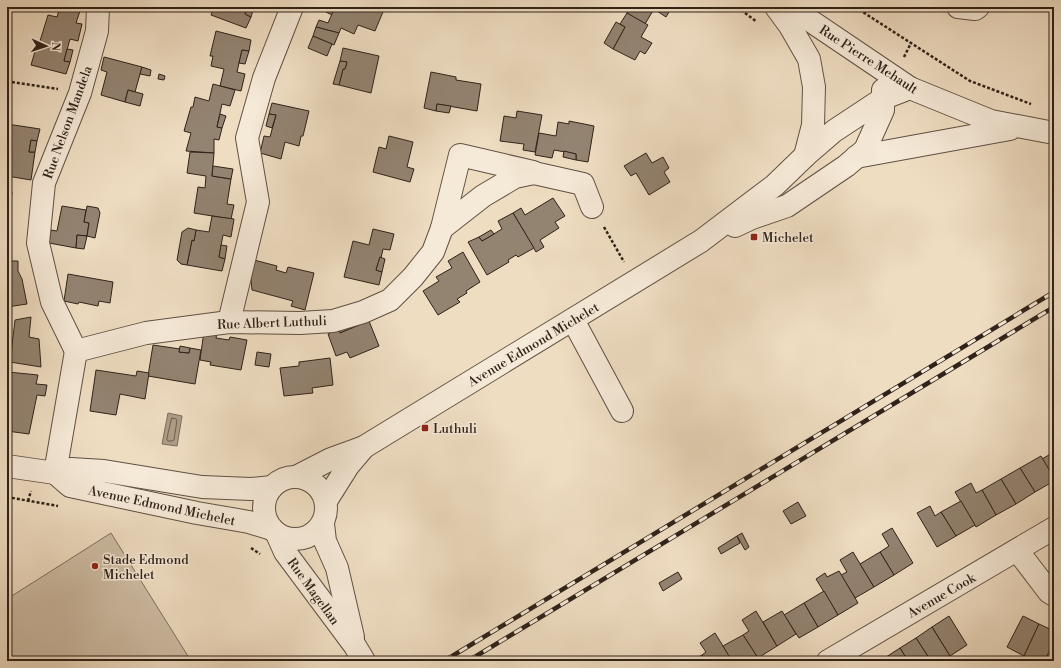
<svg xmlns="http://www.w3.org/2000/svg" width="1061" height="668" font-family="'Libre Bodoni',serif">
<rect width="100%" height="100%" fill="#efddc2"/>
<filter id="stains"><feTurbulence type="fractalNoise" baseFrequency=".005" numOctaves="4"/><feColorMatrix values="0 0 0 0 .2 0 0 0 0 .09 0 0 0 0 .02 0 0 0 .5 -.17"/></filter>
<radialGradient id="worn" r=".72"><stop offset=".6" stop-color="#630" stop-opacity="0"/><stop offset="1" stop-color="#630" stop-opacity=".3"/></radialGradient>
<path fill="#cebda5" stroke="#7e705f" d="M111 533 191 661H7V599Z"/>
<path fill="#ae9d89" stroke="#7b6c5c" d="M168 413 182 416 177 446 162 444Z"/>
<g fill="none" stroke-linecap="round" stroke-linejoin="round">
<path stroke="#6e6051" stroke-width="1" d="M172 418 176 419 177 420 174 440 172 441H168L167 439Z"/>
</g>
<g fill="#938371" stroke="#2f2219">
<path d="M60 7H65L80 11 76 23 82 24 78 41 70 39 64 61 70 62 66 74 31 65 38 41H40L48 15 57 17Z"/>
<path d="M214 7H248L245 14 251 17 246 28 211 15Z"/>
<path d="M248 7H254L251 17 245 14Z"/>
<path d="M328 7H335L332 15 326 12Z"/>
<path d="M335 7H385L375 31 358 25 354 34 341 28 339 33 316 27 319 20 328 23Z"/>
<path d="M630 7H674L673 8 672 7 666 17 654 9 645 24 627 13Z"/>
<path d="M627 13 648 25 641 37 652 43 645 54 640 51 635 60 613 49 625 27 620 24Z"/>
<path d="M616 22 625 27 613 49 604 43Z"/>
<path d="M316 27 339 33 334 45 313 36Z"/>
<path d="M216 31 251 40 249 51 242 50 237 72 245 74 241 91 220 86 224 69 211 66 213 56H210Z"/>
<path d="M313 36 332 44 327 56 308 48Z"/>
<path d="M343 48 379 56 371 93 339 85 343 69H345L347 62 340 61Z"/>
<path d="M67 49 73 50 70 62 64 61Z"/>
<path d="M242 50 249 51 245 64 239 63Z"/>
<path d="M104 57 142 67 135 92 128 90 125 102 101 95 107 72 101 70Z"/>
<path d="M340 61 347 62 345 69H343L339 85 333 84Z"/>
<path d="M142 67 151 70 150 76 140 74Z"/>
<path d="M431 72 456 77V80L481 84 477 111 437 104 436 111 424 108Z"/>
<path d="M159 74 165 76 164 80 158 79Z"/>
<path d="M213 84 235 90 230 106 222 104 217 127 222 128 219 140 214 139V153L186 151 191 133 184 131 191 107H193L195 97 209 101Z"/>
<path d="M128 90 143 94 140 106 125 102Z"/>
<path d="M272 103 309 111 303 136H301L299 146 285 142 281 159 260 153 264 136 270 137 276 115 269 114Z"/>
<path d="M437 104 451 106 449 113 436 111Z"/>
<path d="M517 111 542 115 535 152 523 150 524 144 500 141 504 116 516 118Z"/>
<path d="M220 114 226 116 222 128 217 127Z"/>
<path d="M269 114 276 115 272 128 266 126Z"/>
<path d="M569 121 594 126 588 162 576 160V154L554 150 552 158 535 155 539 133 556 136 558 122 569 124Z"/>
<path d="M7 124 40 129 37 141 31 140 29 152H35L31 180 7 176Z"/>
<path d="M389 136 413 142 407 167 414 169 410 182 373 172 379 147 386 149Z"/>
<path d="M31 140 37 141 35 152H29Z"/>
<path d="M564 151 576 154V160L563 157Z"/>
<path d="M190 152 214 153 212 176 231 179 227 204 234 205 231 219 194 213 198 187 205 188 206 176 187 173Z"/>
<path d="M646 153 652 163 663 157 669 168 664 172 670 182 649 195 636 173 631 176 624 166Z"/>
<path d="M213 166 233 169 231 179 212 176Z"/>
<path d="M9 192H12L10 209H7Z"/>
<path d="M553 198 565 216 555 222 559 228 540 240 544 247 536 252 513 213 521 208 525 215Z"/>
<path d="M62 206 86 210 84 222 89 223 87 236 77 235 76 248 49 243 51 230 57 231Z"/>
<path d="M87 206 98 208 100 213 95 238 87 236 89 223 84 222Z"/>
<path d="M513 213 534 248 518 257 516 255 508 260 509 262 487 275 468 242 479 237 482 241 502 229 498 221Z"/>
<path d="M212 216 234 219 231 237 223 235 219 257 225 259 222 271 187 265 192 240 194 241 196 230 209 232Z"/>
<path d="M188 228 196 230 194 241 192 240 187 265 181 264 177 260 182 232Z"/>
<path d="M373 229 394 234 390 250 383 249 381 258 380 257 376 270 382 272 379 285 344 277 353 241 369 245Z"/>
<path d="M491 230 494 234 482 241 479 237Z"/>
<path d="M77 235 87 236 84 249 76 248Z"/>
<path d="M221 245 227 246 225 259 219 257Z"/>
<path d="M463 252 480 282 466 291 467 293 457 299 460 302 438 315 423 291 439 281 436 277 452 268 448 261Z"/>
<path d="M380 257 385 259 382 272 376 270Z"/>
<path d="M254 260 277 266 276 270 286 273 288 267 314 273 305 310 291 306 293 301 252 290 251 280Z"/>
<path d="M7 261H18V271L22 279 27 304 7 307Z"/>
<path d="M68 274 113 282 110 303 99 301 98 306 79 302 78 304 64 301Z"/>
<path d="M31 317 29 337 39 339 41 367 10 362 15 320Z"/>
<path d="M369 321 340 333 338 329Z"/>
<path d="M369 321 379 346 350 358 347 352 336 356 328 334 338 329 340 333Z"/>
<path d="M204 331 217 333 216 338 229 340 230 337 247 340 241 370 210 365 211 362 200 360Z"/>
<path d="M153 345 180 349 179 352 189 353 190 348 201 350 195 384 148 376Z"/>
<path d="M180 346 190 348 189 353 179 352Z"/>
<path d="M257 352 271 354 269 367 255 365Z"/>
<path d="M330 358 333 385 312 388 313 393 284 396 280 368 299 366V362Z"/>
<path d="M96 370 136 376 137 371 149 373 145 399 120 394 116 415 90 411Z"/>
<path d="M8 372 38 375 36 384 47 385 45 396 37 395 29 434 7 431V381Z"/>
<path d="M1054 452V478L1042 459Z"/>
<path d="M1041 456 1054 478V481L1035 492 1020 468Z"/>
<path d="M1020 468 1035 492 1016 504 1001 479Z"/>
<path d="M1001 479 1016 504 996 515 982 490Z"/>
<path d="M971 483 976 493 982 490 996 515 976 527 955 492Z"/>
<path d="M961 501 975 525 956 536 941 512Z"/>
<path d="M798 502 806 516 791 524 783 511Z"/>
<path d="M930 506 935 516 941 512 956 536 937 547 917 513Z"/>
<path d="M892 528 913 563 894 575 880 552 889 546 882 534Z"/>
<path d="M742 533 749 547 745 550 737 536Z"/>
<path d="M737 536 740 543 721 554 718 548Z"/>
<path d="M853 552 874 587 855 598 841 575 847 572 840 560Z"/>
<path d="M880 552 894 575 874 587 860 564Z"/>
<path d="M839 571 858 603 838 615 816 579 825 573 827 577Z"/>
<path d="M678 572 682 579 663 591 659 583Z"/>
<path d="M824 591 838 615 818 627 804 603Z"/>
<path d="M804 603 818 627 799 638 784 615Z"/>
<path d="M756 611 777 646 758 658 743 635 749 631 742 620Z"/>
<path d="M782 611 796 634 777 646 763 622Z"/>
<path d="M949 616 967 645 950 656 932 627Z"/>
<path d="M1023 616 1039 624 1024 656 1007 647Z"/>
<path d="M1039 624 1054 631V643L1045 661H1034L1024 656Z"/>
<path d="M932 627 950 656 944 661H931L916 638Z"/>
<path d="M715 633 723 646 732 661H706L702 655 706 652 700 643Z"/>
<path d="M743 635 758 658 752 661H732L723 646Z"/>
<path d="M916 638 931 661H908L900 648Z"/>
<path d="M1054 643V661H1048L1045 659Z"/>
<path d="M900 648 908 661H884L883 659Z"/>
<path d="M702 655 706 661H691Z"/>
</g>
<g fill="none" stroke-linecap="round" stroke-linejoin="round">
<g stroke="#5f5143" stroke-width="24">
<g id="minor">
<path d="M776 7 790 26 809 59 814 87 813 125 805 156"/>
<path d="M790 7 910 88 991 121 1054 133"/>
<path d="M958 7 975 9 978 7"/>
<path d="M856 157 1010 129"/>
<path d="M735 226 752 218 787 206 846 166 865 150 883 110V90"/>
<path d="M442 228 460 155 533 172"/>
<path d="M573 320 622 411"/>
<path d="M229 322 258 202 247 138 264 78 292 7"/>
<path d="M76 351 52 302 38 243 44 183 80 93 97 31 98 7"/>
<path d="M7 466 55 473 71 469 104 471 202 487 251 489 272 487"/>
<path d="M55 473 76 351 146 333 229 322 300 323 333 321 363 312 390 300 413 277 433 252 442 228 483 196 515 177 534 173 583 184 592 207"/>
<path d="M55 473 70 486 197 513 249 522 272 529"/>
<circle cx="295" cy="508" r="31"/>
<path d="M296 477 331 459 364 447 701 241 775 185 805 156 834 131 884 98 910 88"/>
<path d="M326 501 348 466 364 447"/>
<path d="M323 524 325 541 337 568 353 637"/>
<path d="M277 534 285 552 355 646 364 661"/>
<path d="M1017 550 1049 592 1054 595"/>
<path d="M828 661 1054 528"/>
</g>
</g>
<g stroke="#2f2219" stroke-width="2.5" stroke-dasharray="3 2" stroke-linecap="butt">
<path d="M737 7 757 22"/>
<path d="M855 7 970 81 1031 104"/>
<path d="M904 57 911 43"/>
<path d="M7 83 12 82 58 89"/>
<path d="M604 227 624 262"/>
<path d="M7 497 58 506"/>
<path d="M28 501 31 491"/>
<path d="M251 548 260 554"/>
</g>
<use href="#minor" stroke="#f5e9d7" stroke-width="22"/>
<g stroke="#2f2219" stroke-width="4.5">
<g id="rail">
<path d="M444 661 1054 292"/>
<path d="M468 661 1054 307"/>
</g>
</g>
<use href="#rail" stroke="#f5e9d7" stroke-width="3" stroke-dasharray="9" stroke-linecap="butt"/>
</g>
<g fill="#8f2418" stroke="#f5e9d7" stroke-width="1.5">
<rect x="750" y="233" width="8" height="8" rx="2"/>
<rect x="421" y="424" width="8" height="8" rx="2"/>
<circle cx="95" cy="566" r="4"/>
</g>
<g text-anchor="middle" stroke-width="3" stroke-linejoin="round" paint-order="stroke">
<g font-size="13" fill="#2f2219" stroke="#f5e9d7">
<text transform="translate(869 59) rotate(33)" y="5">Rue Pierre Mehault</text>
<text transform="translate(67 122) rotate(-70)" y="5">Rue Nelson Mandela</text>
<text transform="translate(272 322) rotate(-2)" y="5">Rue Albert Luthuli</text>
<text transform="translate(533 344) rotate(-31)" y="5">Avenue Edmond Michelet</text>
<text transform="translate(162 505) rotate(12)" y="5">Avenue Edmond Michelet</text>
<text transform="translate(314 591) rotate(54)" y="5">Rue Magellan</text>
<text transform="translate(941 595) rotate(-30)" y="5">Avenue Cook</text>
</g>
<g font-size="13" fill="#2f2219" stroke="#f5e9d7" text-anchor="start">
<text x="762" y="242">Michelet</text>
<text x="433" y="433">Luthuli</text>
<text x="103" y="564">Stade Edmond<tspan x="103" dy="15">Michelet</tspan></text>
</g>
</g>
<rect width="1061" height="668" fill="none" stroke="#efddc2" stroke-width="24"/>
<rect x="8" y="8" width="1045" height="652" fill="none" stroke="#2f2219" stroke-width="2"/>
<rect x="12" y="12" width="1037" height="644" fill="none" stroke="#2f2219"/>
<g transform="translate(46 46) rotate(93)" stroke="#f5e9d7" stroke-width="3" paint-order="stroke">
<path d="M0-3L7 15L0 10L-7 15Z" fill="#2f2219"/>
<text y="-6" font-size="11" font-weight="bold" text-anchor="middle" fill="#2f2219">N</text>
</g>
<rect width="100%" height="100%" filter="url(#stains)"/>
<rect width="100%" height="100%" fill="url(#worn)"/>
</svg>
